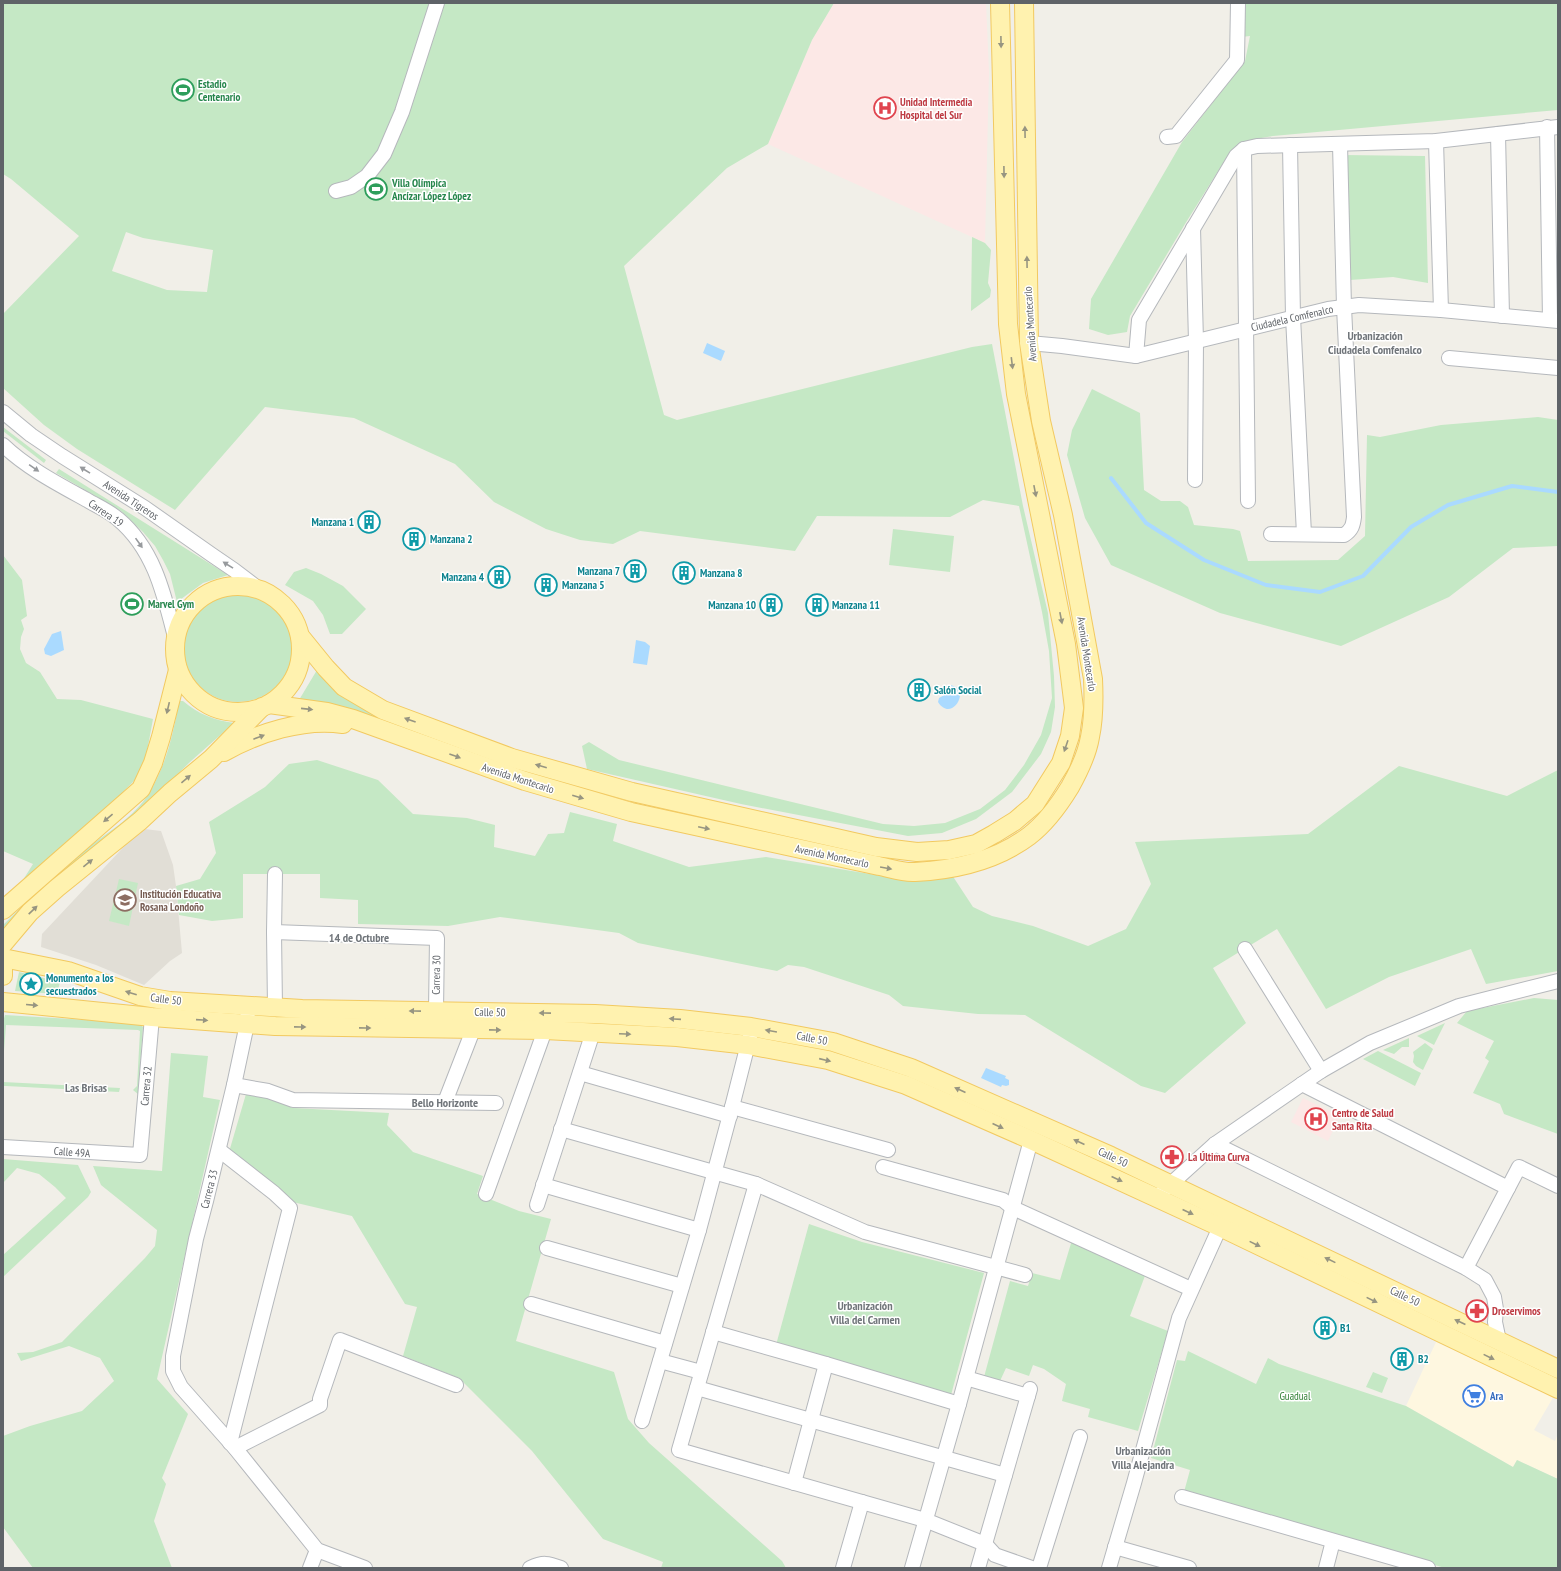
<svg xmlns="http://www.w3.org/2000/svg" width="1561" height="1571" font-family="'PT Sans Narrow',sans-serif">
<rect width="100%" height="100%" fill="#f1efe8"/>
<path fill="#fef7e0" d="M1436 1342 1554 1396 1534 1430 1555 1441 1558 1434V1479L1517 1460 1513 1467 1406 1406Z"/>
<path fill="#e1ded6" d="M144 829 161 831 173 865 176 886 182 953 170 961 144 985 96 965 41 947 42 934 133 837Z"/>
<g fill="#fce8e6">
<path d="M834 3H986L989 72 985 243 768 144 812 40Z"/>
<path d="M1303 1098 1340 1116 1328 1141 1291 1122Z"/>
</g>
<g fill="#c5e8c5" fill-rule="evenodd">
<path d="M3 3H834L812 40 768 144 727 168 624 266 664 415 677 420 972 347 992 344 1023 506 1048 613 1054 676 1055 707 1051 732 1041 754 1012 792 976 819 942 833 908 836 741 804 587 769 582 746 589 742 619 760 883 824 914 826 945 823 980 809 1005 790 1024 765 1041 735 1052 698 1049 651 1042 612 1019 506 983 500 950 517 817 516 795 551 640 531 613 544 580 540 546 529 494 502 455 464 354 418 265 407 175 510 77 449 44 425 3 388V314L79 236 11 179 3 174ZM126 232 143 238 213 250 207 292 167 290 112 271Z"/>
<path d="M1242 3H1558V110L1273 136C1254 139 1245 140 1230 152L1185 224 1130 316 1127 332 1108 335 1089 329 1091 299 1182 142 1245 61 1250 36 1241 37Z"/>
<path d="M1344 155 1425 156 1428 283 1393 277 1350 280Z"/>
<path d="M972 237 985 243 991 250 988 283 991 290 990 297 971 311Z"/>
<path d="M1092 389 1140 413 1144 490 1161 501H1180L1188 507 1194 525 1233 529 1240 531 1248 561 1338 560 1365 536 1367 435 1380 437 1441 425 1538 417 1558 420V546L1513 548 1449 597 1341 646 1220 613 1111 565 1085 518 1067 455 1072 430Z"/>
<path d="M3 427 46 460 44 463 3 431Z"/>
<path d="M59 469 228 575 203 583 177 602 170 574 163 560 155 546 143 532 121 511 56 473Z"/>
<path d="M893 529 954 536 950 572 889 565Z"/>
<path d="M3 555 22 580 27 616 21 620 24 629 21 637 20 649 26 663 40 672 57 699 81 700 153 719 146 757 135 780 110 805 23 880 33 864 3 851Z"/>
<path d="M306 568 321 574 343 586 366 609 342 634H330L323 615 313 601 285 585 294 572Z"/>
<circle cx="238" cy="648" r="54"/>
<path d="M317 670 338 694 388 720 324 703 299 700Z"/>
<path d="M179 701H183C198 714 214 720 234 723L191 761 136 815 3 930V925C29 899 56 874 84 851 106 833 134 818 149 793 167 763 173 735 179 701Z"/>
<path d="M317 760 378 780 413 814 467 818 495 825 494 847 535 856 548 834 564 833 570 812 617 824 613 841 689 867 766 857 907 880 952 875 973 907 992 916 1033 926 1088 946 1126 929 1151 884 1135 842 1308 834 1399 766 1507 796 1558 770V971L1486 984 1471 949 1389 977 1326 1009 1277 929 1213 968 1246 1023 1165 1093 1141 1086 1025 1015 978 1014 903 1006 889 995 804 967 788 965 777 971 638 943 619 933 500 917 448 926 358 924V900L320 898V874H243V918L212 921 179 915 176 886 200 879 216 853 209 822 265 787 289 764Z"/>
<path d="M119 879 138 883 129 926 109 921Z"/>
<path d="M19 972 60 982 57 994 15 991Z"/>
<path d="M1534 998 1558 1000V1134L1504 1114 1500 1104 1473 1093 1489 1061 1485 1058 1494 1041 1457 1023 1467 1011Z"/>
<path d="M5 1015 138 1023 143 1027 138 1094 133 1090 137 1086 140 1031 138 1030 6 1025 3 1064V1022Z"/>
<path d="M1445 1023 1434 1045 1417 1036Z"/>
<path d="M1409 1038V1047H1402L1394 1054 1383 1050Z"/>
<path d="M1425 1043 1433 1049 1423 1070 1416 1066 1413 1062 1414 1056 1413 1052Z"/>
<path d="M1378 1051 1421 1073 1415 1086 1363 1059Z"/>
<path d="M171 1053 208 1056 203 1097 220 1100 157 1379 188 1414 162 1478 166 1484 154 1521 172 1568H33L3 1527V1436L30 1426 82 1411 114 1381 100 1358 69 1346 21 1361 17 1353 33 1352 62 1342 145 1258 155 1246 157 1230 101 1185 93 1166 162 1171Z"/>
<path d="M3 1082 120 1088 119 1092 6 1086H3Z"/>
<path d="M246 1094 269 1097 293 1108 389 1113 387 1125 413 1152 483 1176 477 1194 519 1211 551 1219 516 1341 614 1372 628 1419 649 1443 782 1561 786 1568H661L663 1562 603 1539 532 1451 459 1378 403 1356 417 1307 405 1304 352 1216 284 1200 229 1152Z"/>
<path d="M3 1159 78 1165 91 1192 88 1197 3 1277V1255L66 1198 55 1187 39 1174 17 1168 3 1183Z"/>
<path d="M809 1224 862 1242 984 1273 951 1395 776 1345Z"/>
<path d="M1072 1240 1146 1273 1130 1316 1168 1331 1138 1431 1088 1417 1090 1409 1062 1401 1066 1384 1044 1369 1033 1365 1029 1376 1006 1368 1000 1381 984 1377 1010 1281 1028 1286 1032 1273 1060 1280Z"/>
<path d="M1188 1351 1256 1384 1268 1358 1279 1364 1406 1406 1513 1467 1517 1460 1558 1479V1568H1445L1184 1492 1190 1470 1151 1458 1177 1360 1185 1361Z"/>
<path d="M1373 1372 1388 1378 1382 1393 1366 1387Z"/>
</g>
<g fill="#aadaff">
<path d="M707 343 725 351 721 361 703 353Z"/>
<path d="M61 631 64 650 51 656 45 654 44 649 52 634Z"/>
<path d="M636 640 645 642 650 646 647 665 633 663Z"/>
<path d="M951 685 958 688 957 694 960 696C958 708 946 715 938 702L939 698 948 693 949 686Z"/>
<path d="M986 1068 1006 1076 1005 1078 1009 1080V1085L1006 1086 1002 1085 1001 1087 981 1078Z"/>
</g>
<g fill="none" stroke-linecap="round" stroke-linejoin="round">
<path stroke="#aadaff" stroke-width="4" d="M1111 478 1146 523 1204 560 1266 585 1320 592 1363 576 1411 527 1448 505 1512 486 1558 492"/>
<g stroke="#b5b8bc" stroke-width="16">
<g id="minor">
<path d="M1547 127 1550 320"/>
<path d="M1498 134 1502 316"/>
<path d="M1167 137 1176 136 1237 60 1238 3"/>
<path d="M1436 141 1441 310"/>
<path d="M1290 145 1293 317 1304 534"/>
<path d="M1244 149 1248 501"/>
<path d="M336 191 351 187 367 176 384 154 402 112 437 3"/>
<path d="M1193 228 1196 341 1195 480"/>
<path d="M1029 343 1062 346 1136 356 1328 309 1359 305 1441 310 1558 321"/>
<path d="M1136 356 1139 320 1236 156 1244 149 1257 146 1436 141 1558 127"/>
<path d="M1449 358 1558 368"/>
<path d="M3 412 31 435 62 456 145 508 212 555 234 570 259 589"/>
<path d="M3 445C27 468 58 484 87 500 97 506 109 511 118 519 154 549 164 594 175 637"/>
<path d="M1271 534 1344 535C1352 530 1353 525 1354 517L1344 307 1340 144"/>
<path d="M274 932 437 938 436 1011"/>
<path d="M1245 949 1321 1071"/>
<path d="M248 1006 247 1024 234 1085 206 1201 196 1239 173 1356V1371L181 1387 235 1448 317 1550 365 1568"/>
<path d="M275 1008 274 932 275 874"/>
<path d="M580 1073 730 1116"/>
<path d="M1302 1084 1508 1188 1466 1268"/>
<path d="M234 1085 268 1091 293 1100 496 1103"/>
<path d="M445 1102 473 1030"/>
<path d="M732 1107 888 1150"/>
<path d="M561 1129 756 1184 865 1232 1025 1275"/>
<path d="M1215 1144 1466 1268 1485 1280 1494 1297 1496 1309 1495 1322 1499 1341"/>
<path d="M3 1147 140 1155 152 1017"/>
<path d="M219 1150 274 1193 290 1208 230 1443"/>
<path d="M883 1167 1003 1200 1013 1208 1191 1289"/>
<path d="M756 1184 679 1450 925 1520 985 1544 995 1555 1032 1568"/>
<path d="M543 1185 699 1230"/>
<path d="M1508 1188 1519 1167 1558 1186"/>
<path d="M1163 1191 1215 1144 1321 1071 1370 1043 1459 1006 1558 981"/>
<path d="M486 1194 545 1030"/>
<path d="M537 1205 593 1032"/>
<path d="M547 1248 682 1286"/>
<path d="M531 1304 665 1343"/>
<path d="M713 1332 826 1364 959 1404"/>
<path d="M660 1361 701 1372"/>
<path d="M966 1378 1028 1396"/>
<path d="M697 1388 1005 1475"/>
<path d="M642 1421 699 1230 732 1107 750 1036"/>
<path d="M235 1448 320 1405V1399L340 1340 456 1385"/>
<path d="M794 1483 826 1364"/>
<path d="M1182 1497 1428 1568"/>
<path d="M1115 1547 1189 1568"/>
<path d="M310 1568 317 1550"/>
<path d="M530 1568C543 1562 548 1563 561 1568"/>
<path d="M843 1568 862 1502"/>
<path d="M912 1568 959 1404 1031 1140"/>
<path d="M978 1568 1030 1389"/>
<path d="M1039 1568 1080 1437"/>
<path d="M1109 1568 1134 1483 1179 1318 1220 1227"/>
<path d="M1326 1568 1333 1541"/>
</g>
</g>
<g stroke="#f2c960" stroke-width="20">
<g id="major">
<circle cx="238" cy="649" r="63"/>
<path d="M300 636 326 668 344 687 383 710 512 758 632 792 876 847 917 852 949 850 976 844 994 834 1015 821 1035 804 1061 763 1070 736 1074 708 1066 644 1016 394 1008 324 1000 3"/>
<path d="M269 704 327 712 353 719 525 781 631 812 879 866C890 868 903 873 915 872 955 870 997 860 1029 836 1046 823 1059 805 1070 787 1079 771 1087 755 1090 737 1094 718 1094 699 1093 679L1063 515 1041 421 1029 343 1024 3"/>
<path d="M224 752C258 733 303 718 343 724"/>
<path d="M3 910 141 789 153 763 161 737 178 670"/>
<path d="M3 944 30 912 57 888 140 821 170 793 211 759 262 707"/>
<path d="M3 958 68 971 140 996 170 1001 302 1009 595 1014 680 1019 751 1027 833 1042 911 1068 1111 1156 1558 1369"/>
<path d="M3 969V976"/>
<path d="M3 1002 152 1017 275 1026 545 1030 677 1037 748 1045 828 1060 906 1085 1031 1140 1220 1227 1558 1389"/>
</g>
</g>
<use href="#minor" stroke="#fff" stroke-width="14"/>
<use href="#major" stroke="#fff2af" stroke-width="18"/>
</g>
<defs><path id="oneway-solid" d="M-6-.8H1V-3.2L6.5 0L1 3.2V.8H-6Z"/></defs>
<g fill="#979581">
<use href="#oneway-solid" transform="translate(1001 42) rotate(89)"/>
<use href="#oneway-solid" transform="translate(1025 132) rotate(-91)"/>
<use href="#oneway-solid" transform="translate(1004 172) rotate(89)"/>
<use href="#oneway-solid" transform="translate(1027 262) rotate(-91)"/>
<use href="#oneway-solid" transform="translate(1012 363) rotate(83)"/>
<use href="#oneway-solid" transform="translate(1035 491) rotate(79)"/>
<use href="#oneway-solid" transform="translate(1061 618) rotate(79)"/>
<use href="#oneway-solid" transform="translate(168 708) rotate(103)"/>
<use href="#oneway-solid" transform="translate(307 709) rotate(6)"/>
<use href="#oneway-solid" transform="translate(410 720) rotate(-160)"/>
<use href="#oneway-solid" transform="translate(259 737) rotate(-21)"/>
<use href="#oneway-solid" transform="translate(1066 746) rotate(109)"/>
<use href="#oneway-solid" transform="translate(455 756) rotate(20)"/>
<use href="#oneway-solid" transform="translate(541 766) rotate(-164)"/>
<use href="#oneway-solid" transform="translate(186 779) rotate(-40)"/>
<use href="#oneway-solid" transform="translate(578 797) rotate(16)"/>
<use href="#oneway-solid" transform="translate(108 818) rotate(140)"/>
<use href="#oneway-solid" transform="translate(704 828) rotate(12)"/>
<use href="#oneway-solid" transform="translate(88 863) rotate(-39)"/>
<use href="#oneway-solid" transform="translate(886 868) rotate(10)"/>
<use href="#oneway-solid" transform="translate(33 910) rotate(-44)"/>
<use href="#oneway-solid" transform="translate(131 993) rotate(-163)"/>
<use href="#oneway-solid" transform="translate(32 1005) rotate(5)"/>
<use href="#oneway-solid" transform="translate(415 1011) rotate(-179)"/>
<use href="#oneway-solid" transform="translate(545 1013) rotate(-179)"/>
<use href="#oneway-solid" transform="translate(675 1019) rotate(-176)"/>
<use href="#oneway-solid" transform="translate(202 1020) rotate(4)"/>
<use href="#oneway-solid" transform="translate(300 1027) rotate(1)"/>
<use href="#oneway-solid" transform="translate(365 1028) rotate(1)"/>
<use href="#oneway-solid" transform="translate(495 1030) rotate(1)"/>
<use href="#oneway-solid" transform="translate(771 1031) rotate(-170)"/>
<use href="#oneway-solid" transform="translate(625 1034) rotate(3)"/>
<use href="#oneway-solid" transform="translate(825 1060) rotate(13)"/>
<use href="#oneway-solid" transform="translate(960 1090) rotate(-156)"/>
<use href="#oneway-solid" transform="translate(998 1126) rotate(24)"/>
<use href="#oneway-solid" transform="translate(1079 1142) rotate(-156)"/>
<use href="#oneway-solid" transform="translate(1117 1179) rotate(25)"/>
<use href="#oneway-solid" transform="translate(1188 1212) rotate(25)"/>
<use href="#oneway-solid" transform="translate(1255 1244) rotate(26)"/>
<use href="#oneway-solid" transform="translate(1330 1260) rotate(-154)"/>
<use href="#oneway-solid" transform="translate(1372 1300) rotate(26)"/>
<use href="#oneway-solid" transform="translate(1460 1322) rotate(-155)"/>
<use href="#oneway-solid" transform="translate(1489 1357) rotate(26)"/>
</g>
<g fill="#979a9d">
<use href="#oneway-solid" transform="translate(34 468) rotate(35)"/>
<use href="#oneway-solid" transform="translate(85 470) rotate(-148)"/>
<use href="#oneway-solid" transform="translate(139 543) rotate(55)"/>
<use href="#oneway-solid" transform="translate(228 565) rotate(-148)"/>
</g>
<defs>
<g id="stadium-ring" transform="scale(1.15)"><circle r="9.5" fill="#fff" stroke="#2e9e5b" stroke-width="1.5"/><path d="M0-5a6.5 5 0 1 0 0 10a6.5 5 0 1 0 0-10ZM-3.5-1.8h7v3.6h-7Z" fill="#2e9e5b"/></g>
<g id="hospital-ring" transform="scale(1.15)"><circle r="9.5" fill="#fff" stroke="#e0444e" stroke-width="1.5"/><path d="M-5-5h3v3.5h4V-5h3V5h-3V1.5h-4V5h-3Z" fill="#e0444e"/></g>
<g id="building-ring" transform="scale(1.15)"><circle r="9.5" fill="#fff" stroke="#0f9aa8" stroke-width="1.5"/><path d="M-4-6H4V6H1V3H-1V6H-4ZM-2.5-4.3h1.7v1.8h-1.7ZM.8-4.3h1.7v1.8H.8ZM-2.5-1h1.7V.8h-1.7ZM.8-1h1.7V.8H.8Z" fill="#0f9aa8"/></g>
<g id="school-ring" transform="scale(1.15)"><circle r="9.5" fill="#fff" stroke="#8d6e63" stroke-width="1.5"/><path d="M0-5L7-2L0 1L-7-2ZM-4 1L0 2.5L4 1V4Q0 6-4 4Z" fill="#8d6e63"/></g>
<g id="sight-ring" transform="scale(1.15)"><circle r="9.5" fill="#fff" stroke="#0f9aa8" stroke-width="1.5"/><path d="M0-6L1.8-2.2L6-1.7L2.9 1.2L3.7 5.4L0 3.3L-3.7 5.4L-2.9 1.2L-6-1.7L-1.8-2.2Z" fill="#0f9aa8"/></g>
<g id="pharmacy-ring" transform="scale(1.15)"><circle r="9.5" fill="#fff" stroke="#e0444e" stroke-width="1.5"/><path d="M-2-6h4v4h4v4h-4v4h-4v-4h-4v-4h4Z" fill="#e0444e"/></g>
<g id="supermarket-ring" transform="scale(1.15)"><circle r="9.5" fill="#fff" stroke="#3f7fe0" stroke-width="1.5"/><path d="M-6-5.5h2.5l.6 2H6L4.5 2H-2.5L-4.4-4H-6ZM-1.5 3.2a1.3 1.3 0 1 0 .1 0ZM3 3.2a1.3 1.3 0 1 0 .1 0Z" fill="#3f7fe0"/></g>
</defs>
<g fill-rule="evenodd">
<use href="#stadium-ring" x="183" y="90"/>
<use href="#hospital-ring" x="885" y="108"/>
<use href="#stadium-ring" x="376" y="189"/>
<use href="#building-ring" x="369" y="522"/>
<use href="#building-ring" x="414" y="539"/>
<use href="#building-ring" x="635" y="571"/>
<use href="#building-ring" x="684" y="573"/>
<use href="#building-ring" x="499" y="577"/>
<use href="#building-ring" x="546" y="585"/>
<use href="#stadium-ring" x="132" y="604"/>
<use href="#building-ring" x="771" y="605"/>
<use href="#building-ring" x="817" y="605"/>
<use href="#building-ring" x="919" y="690"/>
<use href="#school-ring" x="125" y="900"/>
<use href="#sight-ring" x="31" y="984"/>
<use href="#hospital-ring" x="1316" y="1119"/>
<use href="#pharmacy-ring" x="1172" y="1157"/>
<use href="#pharmacy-ring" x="1477" y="1311"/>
<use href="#building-ring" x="1325" y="1328"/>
<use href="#building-ring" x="1402" y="1359"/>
<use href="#supermarket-ring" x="1474" y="1396"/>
</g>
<g text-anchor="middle" stroke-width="3" stroke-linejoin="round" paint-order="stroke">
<g font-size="11" font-weight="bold" fill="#27864d" stroke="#fff" text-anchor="start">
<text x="198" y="88">Estadio<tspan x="198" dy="13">Centenario</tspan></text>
<text x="392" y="187">Villa Olímpica<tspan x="392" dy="13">Ancízar López López</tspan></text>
<text x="148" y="608">Marvel Gym</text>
</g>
<g font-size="11" font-weight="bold" fill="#be3a42" stroke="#fff" text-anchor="start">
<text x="900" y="106">Unidad Intermedia<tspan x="900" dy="13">Hospital del Sur</tspan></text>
<text x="1332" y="1117">Centro de Salud<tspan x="1332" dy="13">Santa Rita</tspan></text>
<text x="1188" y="1161">La Última Curva</text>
<text x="1492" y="1315">Droservimos</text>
</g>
<g font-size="11" fill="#5f6368" stroke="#fff">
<text transform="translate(1292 318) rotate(-13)" y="4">Ciudadela Comfenalco</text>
<text transform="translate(1030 324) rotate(-94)" y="4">Avenida Montecarlo</text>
<text transform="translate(131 500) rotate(33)" y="4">Avenida Tigreros</text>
<text transform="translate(106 513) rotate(34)" y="4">Carrera 19</text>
<text transform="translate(1087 654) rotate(81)" y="4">Avenida Montecarlo</text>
<text transform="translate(518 778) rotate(18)" y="4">Avenida Montecarlo</text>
<text transform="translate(832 856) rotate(12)" y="4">Avenida Montecarlo</text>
<text transform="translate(436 975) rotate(-89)" y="4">Carrera 30</text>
<text transform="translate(166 999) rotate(7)" y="4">Calle 50</text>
<text transform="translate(490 1012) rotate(1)" y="4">Calle 50</text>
<text transform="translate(812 1038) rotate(11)" y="4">Calle 50</text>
<text transform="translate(146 1086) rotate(-85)" y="4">Carrera 32</text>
<text transform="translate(72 1152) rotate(4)" y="4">Calle 49A</text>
<text transform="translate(1113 1157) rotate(25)" y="4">Calle 50</text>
<text transform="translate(209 1189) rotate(-76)" y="4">Carrera 33</text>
<text transform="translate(1405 1296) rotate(25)" y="4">Calle 50</text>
</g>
<g font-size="11" font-weight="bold" fill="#0d838f" stroke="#fff" text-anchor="start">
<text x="354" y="526" text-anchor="end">Manzana 1</text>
<text x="430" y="543">Manzana 2</text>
<text x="620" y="575" text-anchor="end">Manzana 7</text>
<text x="700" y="577">Manzana 8</text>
<text x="484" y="581" text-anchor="end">Manzana 4</text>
<text x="562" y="589">Manzana 5</text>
<text x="756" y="609" text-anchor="end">Manzana 10</text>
<text x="832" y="609">Manzana 11</text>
<text x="934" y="694">Salón Social</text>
<text x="46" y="982">Monumento a los<tspan x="46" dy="13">secuestrados</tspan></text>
<text x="1340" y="1332">B1</text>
<text x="1418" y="1363">B2</text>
</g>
<g font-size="11" font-weight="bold" fill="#785e54" stroke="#fff" text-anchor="start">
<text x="140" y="898">Institución Educativa<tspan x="140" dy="13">Rosana Londoño</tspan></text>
</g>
<g font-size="11" fill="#348238" stroke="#fff">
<text x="1295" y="1400">Guadual</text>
</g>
<g font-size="11" font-weight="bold" fill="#366cbe" stroke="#fff" text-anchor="start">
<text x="1490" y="1400">Ara</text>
</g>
<g font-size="12" font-weight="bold" fill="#70757a" stroke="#fff">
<text x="1375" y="340">Urbanización<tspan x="1375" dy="14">Ciudadela Comfenalco</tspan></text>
<text x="359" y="942">14 de Octubre</text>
<text x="86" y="1092">Las Brisas</text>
<text x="445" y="1107">Bello Horizonte</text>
<text x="865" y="1310">Urbanización<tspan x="865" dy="14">Villa del Carmen</tspan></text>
<text x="1143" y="1455">Urbanización<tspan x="1143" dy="14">Villa Alejandra</tspan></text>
</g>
</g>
<rect width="1561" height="1571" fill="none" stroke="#5f6368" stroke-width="8"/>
</svg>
